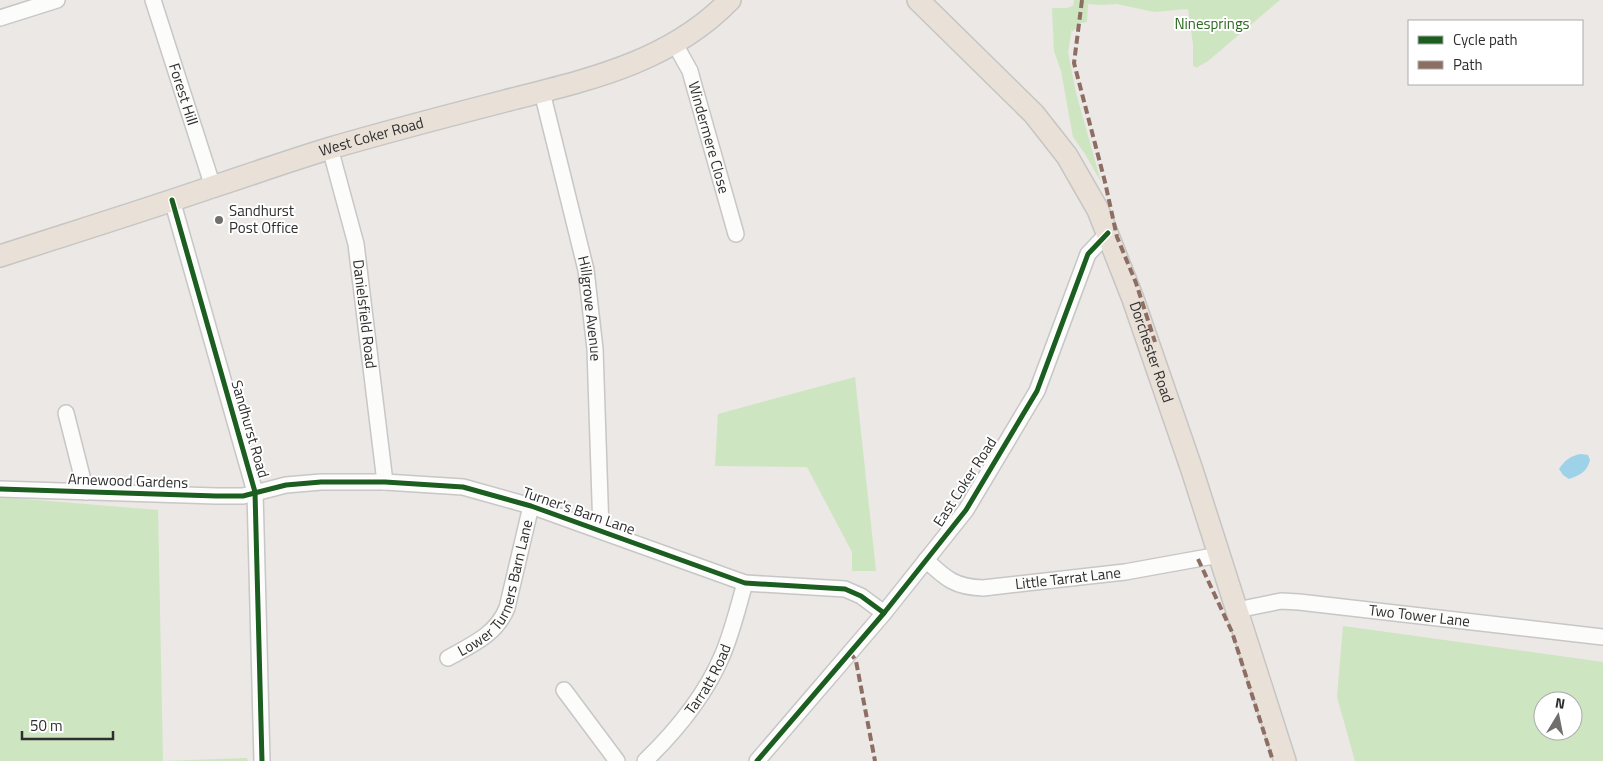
<svg xmlns="http://www.w3.org/2000/svg" width="1603" height="761" font-family="'Titillium Web',sans-serif">
<rect width="100%" height="100%" fill="#ebe8e5"/>
<g fill="#cde5c0" fill-rule="evenodd">
<path d="M1074 0H1280L1208 61 1196 68 1195 66 1193 67V44L1188 9 1154 12 1117 4 1101 5 1088 4 1087 22 1081 23 1072 32V28L1068 52 1076 93 1101 182 1085 154 1073 137 1061 71 1054 51 1052 8H1067L1073 6Z"/>
<path d="M855 377 876 571H852V552L807 467 715 466 718 414Z"/>
<path d="M0 497 158 510 163 761 247 758 248 761H0Z"/>
<path d="M1343 626 1603 662V761H1355L1337 697ZM1543 701H1573V731H1543Z"/>
</g>
<path fill="#9dd2e8" d="M1581 454 1588 455 1590 460C1587 472 1580 475 1569 479L1563 475 1559 469C1565 460 1570 456 1581 454Z"/>
<g fill="none" stroke-linecap="round" stroke-linejoin="round">
<g stroke="#c8c6c7" stroke-width="18">
<g id="minor">
<path id="s1" d="M153 0 213 187"/>
<path d="M0 18 57 0"/>
<path id="s2" d="M675 44 690 71 693 82 736 234"/>
<path id="s3" d="M542 92 586 270 595 349 601 531"/>
<path id="s4" d="M330 148 356 244 385 482"/>
<path d="M172 200 255 492 262 761"/>
<path d="M66 413 86 492"/>
<path d="M0 489 216 496H243L286 485 321 482H385L463 487 531 506 745 583 845 589 861 596 884 613"/>
<path id="s5" d="M926 560C946 579 955 587 983 588L1125 572 1219 555"/>
<path id="s6" d="M1237 610 1281 601 1299 602 1603 637"/>
<path id="s7" d="M448 658C471 645 496 635 507 608L531 506"/>
<path d="M564 690 617 761"/>
<path id="s8" d="M645 761C676 731 705 696 722 656 732 633 738 607 745 583"/>
<path d="M757 761 884 613 966 510 1037 391 1088 254 1108 233"/>
</g>
</g>
<g stroke="#c6c5c4" stroke-width="24">
<g id="highway">
<path id="s9" d="M918 0 1034 114 1067 156 1098 210 1133 299 1192 470 1285 761"/>
<path id="s10" d="M0 256C71 233 142 211 212 187 252 174 291 160 331 148 389 131 447 116 505 101 587 80 669 63 730 0"/>
</g>
</g>
<use href="#minor" stroke="#fcfcfb" stroke-width="15"/>
<use href="#highway" stroke="#e9e0d7" stroke-width="21"/>
<g stroke="#8d6e63" stroke-width="4" stroke-dasharray="8 4" stroke-linecap="butt">
<path d="M1082 0 1074 63 1105 182 1117 237 1136 283 1155 342"/>
<path d="M1198 559 1232 632 1273 761"/>
<path d="M850 652 856 661 875 761"/>
</g>
<g stroke="#fff" stroke-width="8">
<g id="cycleway">
<path d="M172 200 255 492 262 761"/>
<path d="M0 489 216 496H243L286 485 321 482H385L463 487 531 506 745 583 845 589 861 596 884 613"/>
<path d="M757 761 884 613 966 510 1037 391 1088 254 1108 233"/>
</g>
</g>
<use href="#cycleway" stroke="#1b5e20" stroke-width="5"/>
</g>
<circle fill="#706f6e" stroke="#fff" stroke-width="2" cx="219" cy="220" r="5"/>
<g text-anchor="middle" stroke-width="4" stroke-linejoin="round" paint-order="stroke">
<g font-size="15" fill="#2c6a1f" stroke="#fff">
<text x="1212" y="29">Ninesprings</text>
</g>
<g font-size="15" fill="#2e2e2e" stroke="#fff">
<text dy="5" stroke="none"><textPath href="#s1" startOffset="99">Forest Hill</textPath></text>
<text dy="5" stroke="none"><textPath href="#s10" startOffset="390">West Coker Road</textPath></text>
<text dy="5" stroke="none"><textPath href="#s2" startOffset="100">Windermere Close</textPath></text>
<text dy="5" stroke="none"><textPath href="#s3" startOffset="222">Hillgrove Avenue</textPath></text>
<text dy="5" stroke="none"><textPath href="#s4" startOffset="170">Danielsfield Road</textPath></text>
<text dy="5" stroke="none"><textPath href="#s9" startOffset="430">Dorchester Road</textPath></text>
<text transform="translate(250 429) rotate(74)" y="5">Sandhurst Road</text>
<text transform="translate(128 481) rotate(2)" y="5">Arnewood Gardens</text>
<text transform="translate(965 482) rotate(-57)" y="5">East Coker Road</text>
<text transform="translate(579 511) rotate(19)" y="5">Turner's Barn Lane</text>
<text dy="5" stroke="none"><textPath href="#s5" startOffset="151">Little Tarrat Lane</textPath></text>
<text dy="5" stroke="none"><textPath href="#s7" startOffset="91">Lower Turners Barn Lane</textPath></text>
<text dy="5" stroke="none"><textPath href="#s6" startOffset="184">Two Tower Lane</textPath></text>
<text dy="5" stroke="none"><textPath href="#s8" startOffset="104">Tarratt Road</textPath></text>
</g>
<g font-size="15" fill="#2e2e2e" stroke="#fff" text-anchor="start">
<text x="229" y="216">Sandhurst<tspan x="229" dy="17">Post Office</tspan></text>
</g>
</g>
<rect x="1408" y="20" width="175" height="65" fill="#ffffff" stroke="#ababab"/>
<rect x="1418" y="36" width="25" height="8" fill="#1b5e20" stroke="#ababab"/>
<text x="1453" y="45" font-size="15" fill="#2e2e2e">Cycle path</text>
<rect x="1418" y="61" width="25" height="8" fill="#8d6e63" stroke="#ababab"/>
<text x="1453" y="70" font-size="15" fill="#2e2e2e">Path</text>
<g transform="translate(1558 716) rotate(10)"><circle r="24" fill="#ffffff" stroke="#ababab"/>
<path d="M0-4L9 19L0 12L-9 19Z" fill="#706f6e"/>
<text y="-8" font-size="14" font-weight="bold" text-anchor="middle" fill="#2e2e2e">N</text>
</g>
<path d="M22 731v8h91v-8" fill="none" stroke="#2e2e2e" stroke-width="2.5"/>
<text x="30" y="731" font-size="15" fill="#2e2e2e" stroke="#ffffff" stroke-width="4" paint-order="stroke">50 m</text>
</svg>
